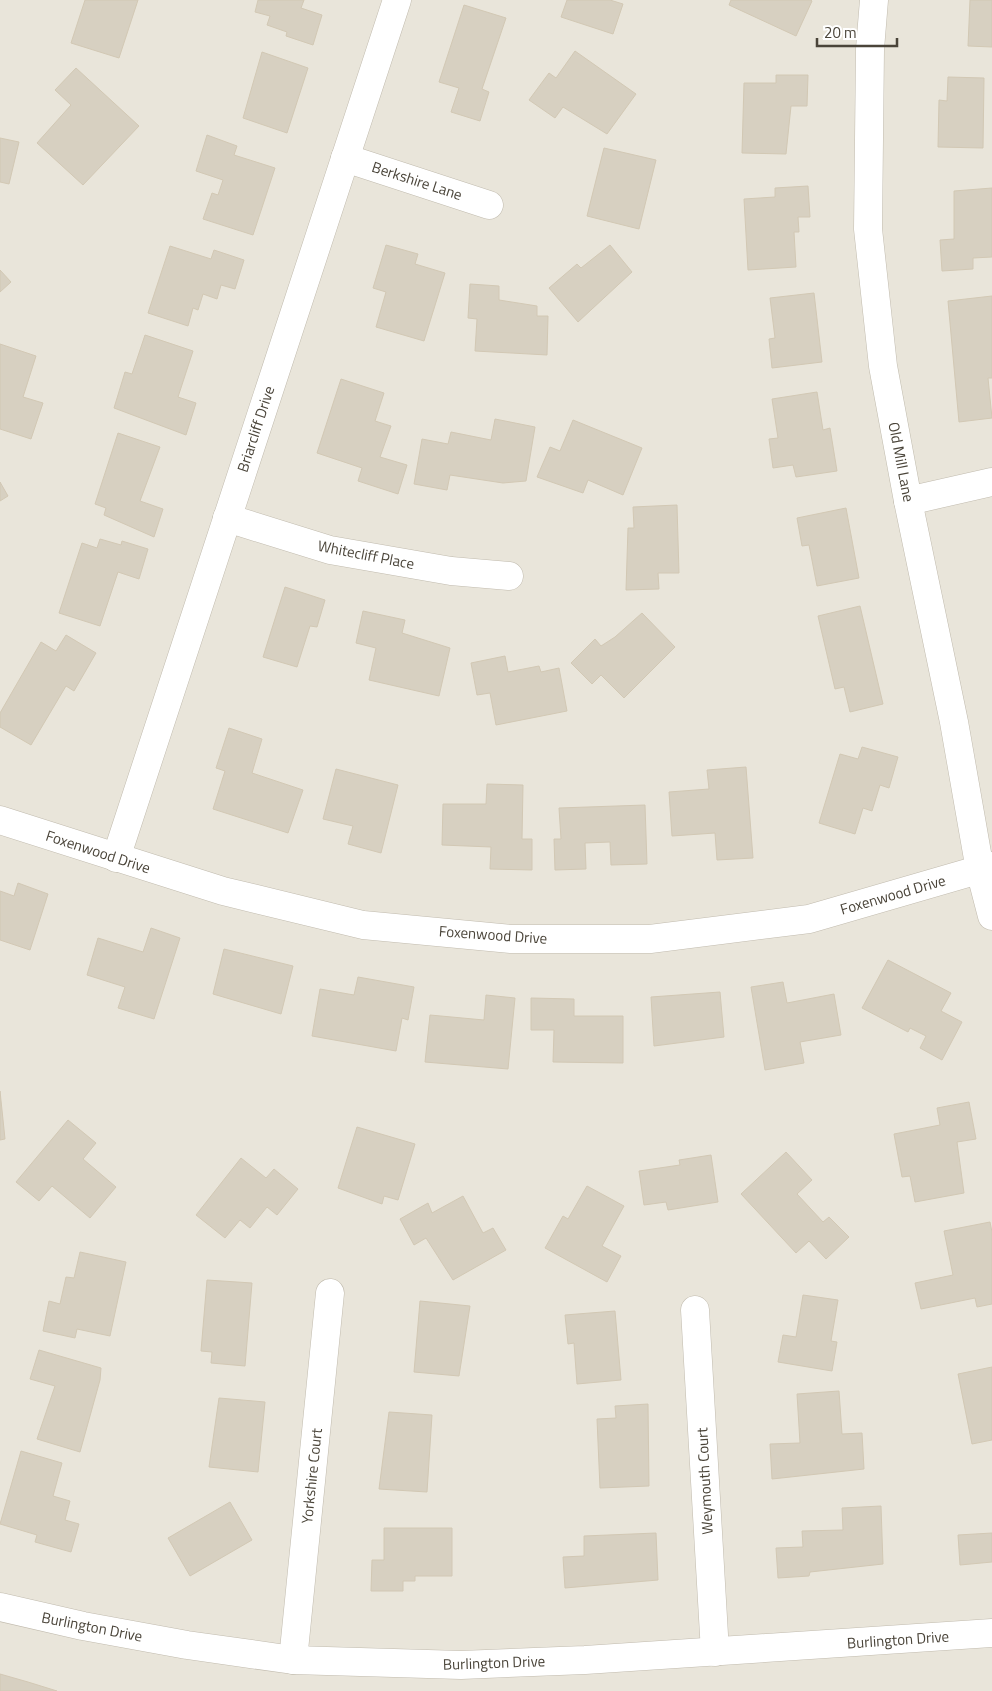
<svg xmlns="http://www.w3.org/2000/svg" width="992" height="1691" font-family="'Titillium Web',sans-serif">
<rect width="100%" height="100%" fill="#f5f3eb"/>
<rect fill="#e9e5da" x="0" y="0" width="992" height="1691"/>
<g fill="#d7d0c1" stroke="#d2c8b4">
<path d="M85 0H138L119 58 71 43Z"/>
<path d="M258 0H304L301 8 322 15 313 45 286 36 287 32 267 25 270 16 255 12Z"/>
<path d="M567 0H610L623 4 613 34 561 17Z"/>
<path d="M731 0H811L812 1 796 36 729 5Z"/>
<path d="M970 0H992V47L968 46Z"/>
<path d="M464 5 506 18 482 89 489 92 480 121 451 112 459 88 439 82Z"/>
<path d="M575 51 636 94 607 134 563 107 555 118 529 100 549 73 556 78Z"/>
<path d="M262 52 308 68 287 133 243 118Z"/>
<path d="M76 68 139 126 83 185 37 143 71 105 55 90Z"/>
<path d="M776 75H808L807 106H791L786 154 742 153 744 83H776Z"/>
<path d="M948 77 984 78 983 148 938 147 939 100 947 101Z"/>
<path d="M207 135 237 146 234 155 275 168 253 235 203 219 212 193 218 195 223 180 196 171Z"/>
<path d="M0 138 19 142 9 184 0 182Z"/>
<path d="M604 148 656 160 639 229 587 216Z"/>
<path d="M808 186 810 217H798L799 232H794L796 267 748 270 744 199 775 197V188Z"/>
<path d="M992 188V257L973 258V269L942 271 940 240 954 239V191Z"/>
<path d="M386 245 418 254 415 264 445 273 424 341 376 327 386 292 373 288Z"/>
<path d="M610 245 632 272 578 322 549 288 577 264 581 268Z"/>
<path d="M170 246 211 259 214 250 244 260 235 289 221 285 217 299 203 294 198 310 193 308 188 326 148 313Z"/>
<path d="M0 270 11 282 0 292Z"/>
<path d="M470 284 499 286V300L537 306V316H548L547 355 475 351 477 319 468 318Z"/>
<path d="M814 293 822 362 772 368 769 339 775 338 770 298Z"/>
<path d="M992 296V378H988L992 418 959 422 948 301Z"/>
<path d="M145 335 193 351 178 397 196 403 186 435 114 408 125 372 132 374Z"/>
<path d="M0 344 36 356 23 397 43 403 31 439 0 429Z"/>
<path d="M341 379 384 393 375 421 391 426 380 457 407 465 398 494 358 481 362 468 317 453Z"/>
<path d="M817 392 823 430 830 428 837 471 796 477 793 465 773 468 769 439 778 438 772 399Z"/>
<path d="M495 419 535 427 526 481 503 483 450 475 447 490 414 484 422 439 448 444 451 432 491 440Z"/>
<path d="M573 420 642 448 623 495 588 480 583 493 537 477 550 447 560 451Z"/>
<path d="M118 433 160 447 140 501 163 509 154 537 104 515 106 508 95 504Z"/>
<path d="M0 482 8 496 0 501Z"/>
<path d="M677 505 679 573H658L659 589 626 590 628 528H634L633 507Z"/>
<path d="M846 508 859 578 817 586 809 545 802 546 797 518Z"/>
<path d="M100 539 121 545 122 541 148 549 139 579 118 572 100 626 59 613 82 543 97 548Z"/>
<path d="M285 587 325 600 317 627 310 626 297 667 263 657Z"/>
<path d="M860 606 883 704 850 712 844 687 835 689 818 616Z"/>
<path d="M363 611 405 620 402 633 450 648 439 696 369 680 376 648 356 643Z"/>
<path d="M642 613 675 647 624 698 601 675 592 684 571 663 595 639 601 646 615 637Z"/>
<path d="M66 635 96 653 74 691 66 686 31 745 0 727V713L41 642 56 651Z"/>
<path d="M505 656 508 672 539 666 541 672 559 668 567 711 496 725 490 693 477 695 471 663Z"/>
<path d="M229 728 262 739 252 773 303 790 288 833 213 809 225 771 216 768Z"/>
<path d="M862 747 898 757 889 788 880 785 872 811 863 808 855 834 819 823 840 754 858 759Z"/>
<path d="M746 767 753 858 717 860 715 833 672 836 669 792 709 789 707 770Z"/>
<path d="M336 769 398 785 381 853 348 844 353 826 323 819Z"/>
<path d="M487 784 523 785 522 839H532V870L490 869 491 847 442 845 443 804H486Z"/>
<path d="M645 805 647 864 611 865 610 842 585 843 586 869 555 870 554 839H561L559 808Z"/>
<path d="M18 883 48 894 30 950 0 940V891L14 896Z"/>
<path d="M151 928 180 938 154 1019 118 1008 125 987 87 975 98 938 143 952Z"/>
<path d="M224 949 293 966 281 1014 213 994Z"/>
<path d="M888 960 951 993 941 1011 962 1022 942 1060 920 1048 926 1036 910 1028 908 1032 862 1008Z"/>
<path d="M358 977 414 987 408 1020 402 1018 396 1051 312 1036 320 989 354 995Z"/>
<path d="M783 982 787 1003 834 994 841 1035 800 1042 804 1063 765 1070 751 987Z"/>
<path d="M720 992 724 1037 654 1046 651 997Z"/>
<path d="M486 995 515 998 508 1069 425 1062 430 1015 484 1020Z"/>
<path d="M531 998 574 999V1016H623V1063L553 1062 554 1030H531Z"/>
<path d="M0 1091 5 1139 0 1140Z"/>
<path d="M969 1102 976 1139 957 1142 964 1193 915 1202 910 1176 902 1177 894 1134 940 1125 937 1108Z"/>
<path d="M68 1120 96 1143 83 1159 116 1187 90 1218 52 1186 39 1201 16 1182Z"/>
<path d="M357 1127 415 1144 398 1200 384 1196 382 1204 338 1188Z"/>
<path d="M786 1152 812 1180 797 1194 823 1222 829 1217 849 1237 826 1259 809 1241 796 1253 741 1194Z"/>
<path d="M711 1155 718 1202 668 1210 666 1202 644 1205 639 1171 680 1165 679 1160Z"/>
<path d="M241 1158 266 1178 274 1169 298 1189 277 1215 267 1207 250 1228 240 1220 225 1238 196 1215Z"/>
<path d="M587 1186 624 1206 602 1246 621 1256 607 1282 545 1248 563 1216 568 1219Z"/>
<path d="M463 1196 483 1233 493 1228 506 1250 453 1280 426 1238 414 1245 400 1219 428 1203 432 1213Z"/>
<path d="M990 1222 992 1232V1304L977 1307 975 1298 921 1309 915 1283 953 1275 944 1231Z"/>
<path d="M80 1252 126 1262 110 1336 77 1329 75 1338 43 1331 49 1301 60 1304 66 1277 74 1278Z"/>
<path d="M207 1280 252 1283 245 1366 211 1363 212 1352 201 1351Z"/>
<path d="M803 1295 838 1300 831 1341 837 1342 832 1371 778 1362 783 1335 796 1337Z"/>
<path d="M420 1301 470 1306 459 1376 414 1372Z"/>
<path d="M615 1311 621 1380 577 1384 574 1343 568 1344 565 1315Z"/>
<path d="M39 1350 101 1368 100 1380 80 1452 37 1439 55 1386 30 1379Z"/>
<path d="M992 1367V1440L972 1444 958 1374Z"/>
<path d="M839 1391 842 1434 862 1433 864 1469 772 1479 770 1444 800 1443 797 1394Z"/>
<path d="M219 1398 265 1402 258 1472 209 1467Z"/>
<path d="M648 1404 649 1486 600 1488 597 1419 616 1418 615 1406Z"/>
<path d="M389 1412 432 1415 427 1492 379 1489Z"/>
<path d="M21 1451 62 1463 53 1496 70 1501 65 1520 79 1524 71 1552 35 1542 37 1535 0 1524Z"/>
<path d="M230 1502 252 1540 190 1576 168 1538Z"/>
<path d="M881 1506 883 1564 810 1572 809 1576 778 1578 776 1548 803 1547 802 1531 843 1530 842 1508Z"/>
<path d="M384 1528H452V1576H415V1581H403V1591H371L372 1560H384Z"/>
<path d="M656 1533 658 1580 565 1588 563 1557 584 1556V1536Z"/>
<path d="M992 1533V1562L960 1565 958 1535Z"/>
<path d="M0 1674 28 1682 57 1691H0Z"/>
</g>
<g fill="none" stroke-linecap="round" stroke-linejoin="round">
<g stroke="#c1bbae" stroke-width="29">
<g id="minor">
<path d="M874 0 870 49 868 229 883 366 908 501 954 722 980 870 992 916"/>
<path d="M345 158 489 205"/>
<path d="M908 501 992 482"/>
<path d="M227 518 330 550 451 571 509 576"/>
<path d="M0 820 223 891 363 925 511 939H650L809 919 992 866"/>
<path d="M116 858 397 0"/>
<path d="M695 1310 715 1652"/>
<path d="M0 1607 83 1626 187 1645 293 1660 461 1665 585 1660 992 1633"/>
<path d="M293 1660 330 1293"/>
</g>
</g>
<use href="#minor" stroke="#fff" stroke-width="28"/>
</g>
<g text-anchor="middle" stroke-width="4.5" stroke-linejoin="round" paint-order="stroke">
<g font-size="15" fill="#4a4439" stroke="#fff">
<text transform="translate(417 181) rotate(18)" y="5">Berkshire Lane</text>
<text transform="translate(256 429) rotate(-72)" y="5">Briarcliff Drive</text>
<text transform="translate(901 462) rotate(79)" y="5">Old Mill Lane</text>
<text transform="translate(366 555) rotate(11)" y="5">Whitecliff Place</text>
<text transform="translate(98 852) rotate(18)" y="5">Foxenwood Drive</text>
<text transform="translate(893 895) rotate(-16)" y="5">Foxenwood Drive</text>
<text transform="translate(493 935) rotate(4)" y="5">Foxenwood Drive</text>
<text transform="translate(312 1476) rotate(-84)" y="5">Yorkshire Court</text>
<text transform="translate(705 1481) rotate(-93)" y="5">Weymouth Court</text>
<text transform="translate(92 1627) rotate(11)" y="5">Burlington Drive</text>
<text transform="translate(898 1640) rotate(-4)" y="5">Burlington Drive</text>
<text transform="translate(494 1663) rotate(-2)" y="5">Burlington Drive</text>
</g>
</g>
<path d="M817 38v8h80v-8" fill="none" stroke="#4a4439" stroke-width="2.5"/>
<text x="824" y="38" font-size="15" fill="#4a4439" stroke="#ffffff" stroke-width="4" paint-order="stroke">20 m</text>
</svg>
